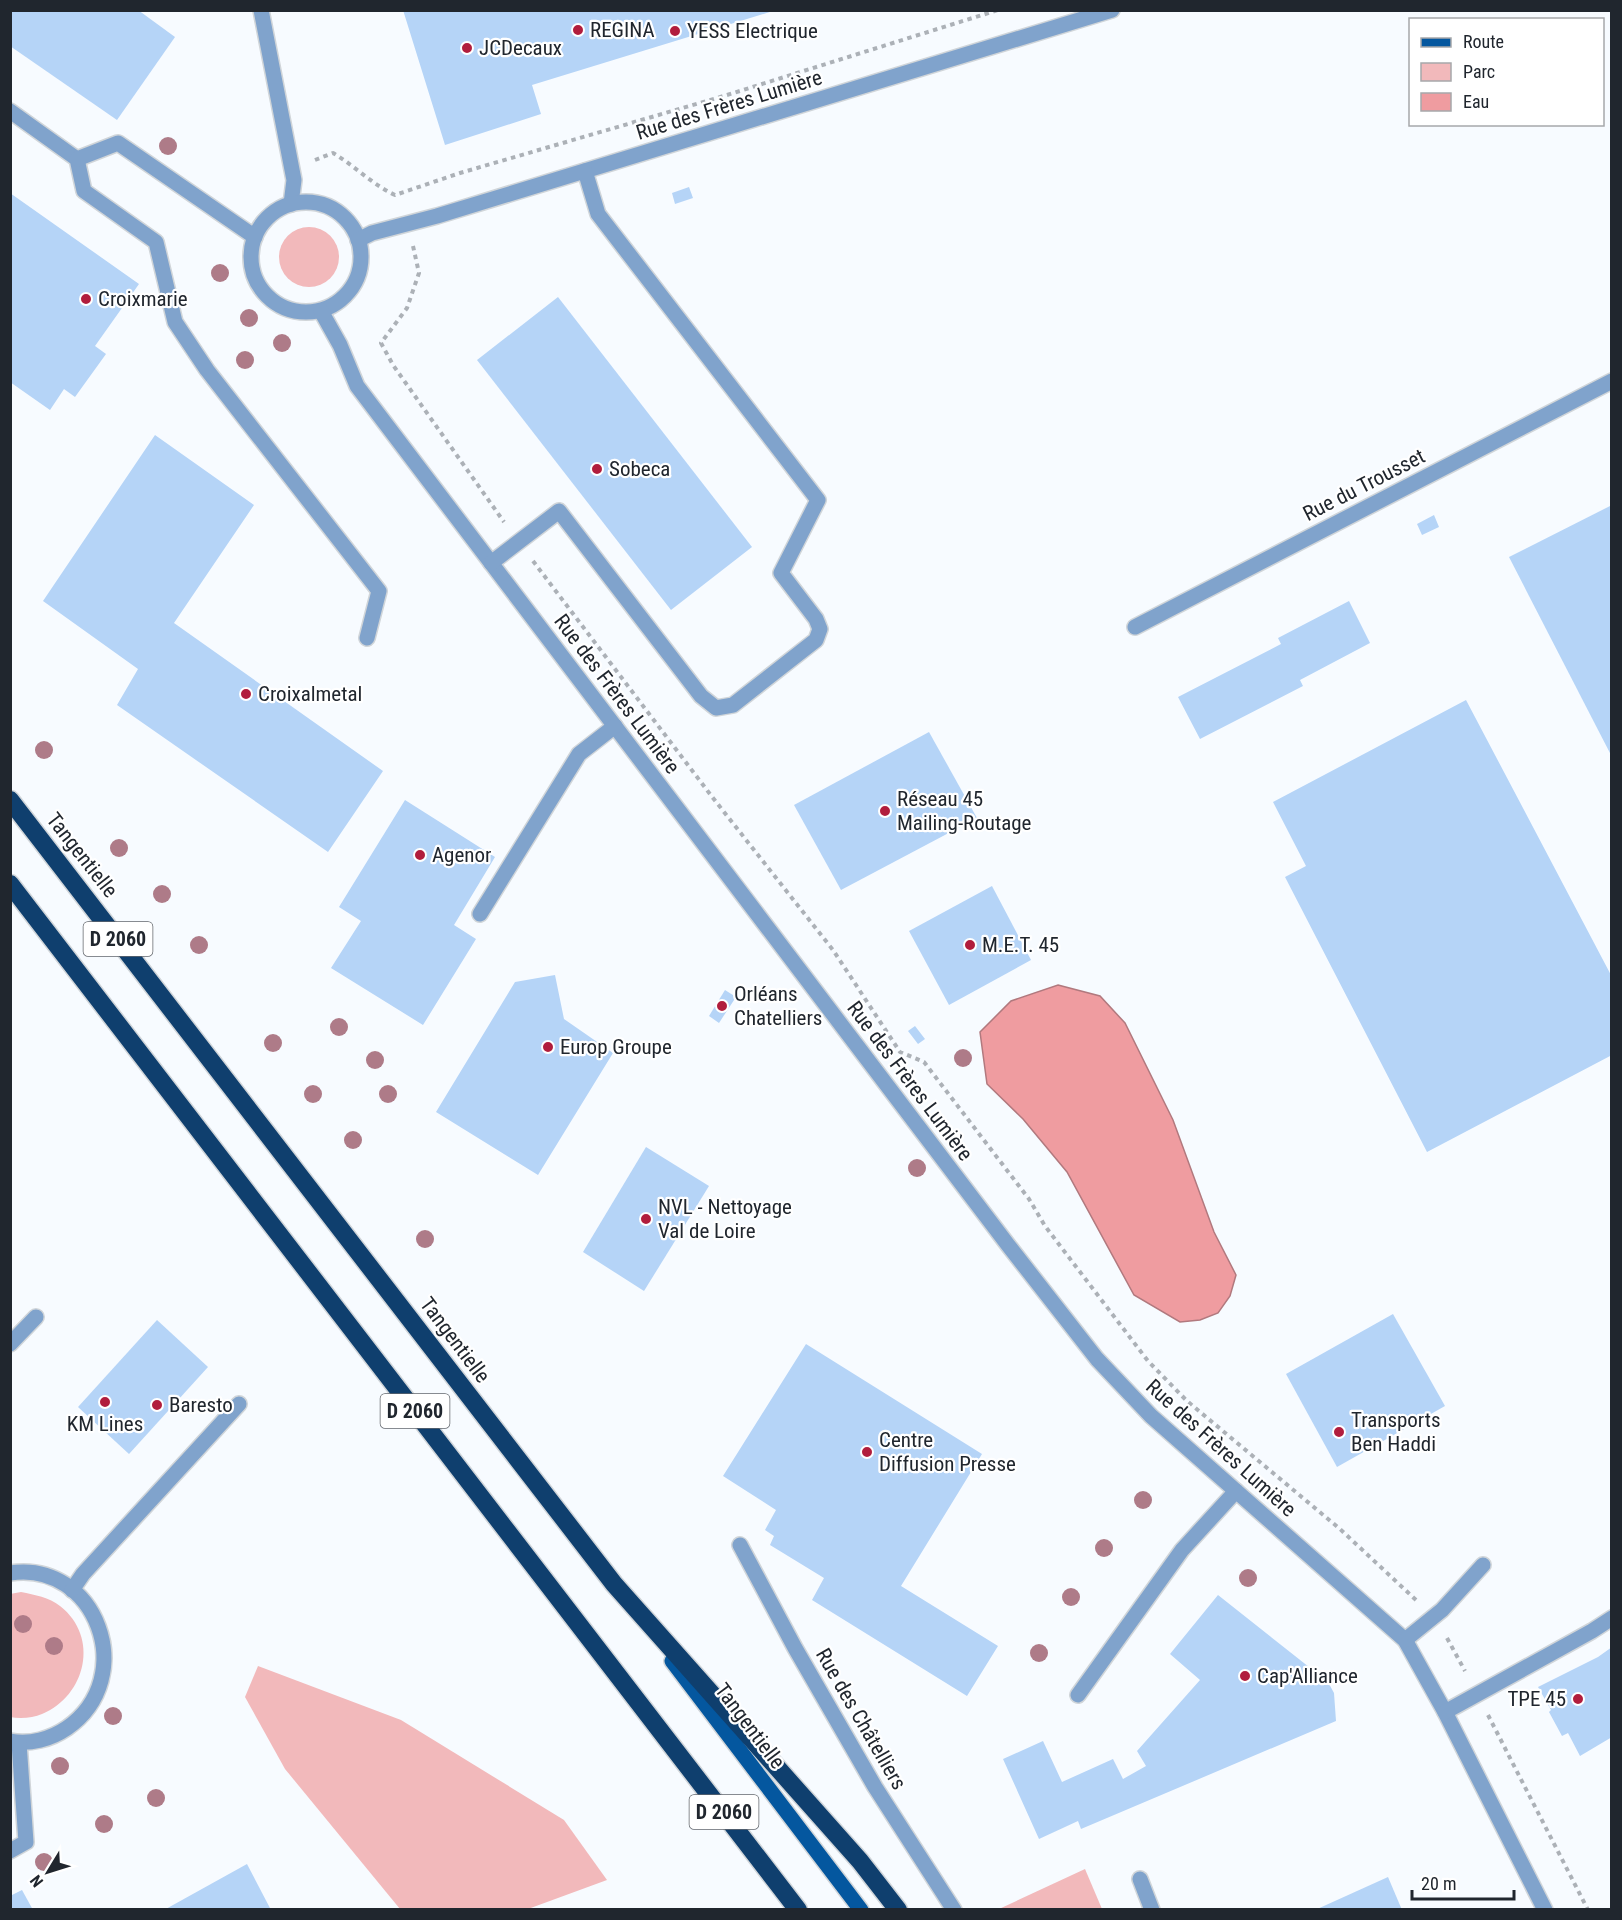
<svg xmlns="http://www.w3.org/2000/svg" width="1622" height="1920" font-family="'Roboto Condensed',sans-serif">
<rect width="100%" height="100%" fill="#f7fbff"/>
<g fill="#f2b9bb">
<circle cx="309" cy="257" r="30"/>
<path d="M21 1592C35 1595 49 1597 60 1606 100 1637 86 1696 42 1714 33 1718 20 1719 10 1717V1594Z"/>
<path d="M258 1666 401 1720 564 1820 607 1880 528 1909H400L285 1769 245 1697Z"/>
<path d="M1085 1869 1102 1909H999Z"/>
</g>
<path fill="#ef9ca0" stroke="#b1797e" stroke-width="1.5" d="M1058 985 1100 996 1125 1023 1173 1120 1214 1232 1236 1275 1230 1296 1218 1313 1200 1320 1180 1322 1134 1295 1067 1172 1023 1119 987 1084 980 1032 1011 1001Z"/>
<g fill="#b5d4f7">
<path d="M10 10H138L175 37 117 120 10 46Z"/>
<path d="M403 10H773V11L532 85 541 114 445 145Z"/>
<path d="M689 187 693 198 675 204 672 193Z"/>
<path d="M10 193 139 284 95 346 106 354 75 397 64 389 50 410 10 382Z"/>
<path d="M558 297 752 547 671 610 477 360Z"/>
<path d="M155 435 254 505 174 623 383 771 328 852 117 705 138 669 43 601Z"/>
<path d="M1612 505V757L1509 557Z"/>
<path d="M1434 515 1439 527 1422 535 1417 524Z"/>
<path d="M1349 601 1370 643 1300 680 1303 686 1200 739 1178 697 1281 644 1278 638Z"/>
<path d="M1466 700 1612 977V1055L1427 1152 1285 877 1306 866 1273 802Z"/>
<path d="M929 732 977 818 841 890 794 805Z"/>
<path d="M405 800 495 857 454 925 476 939 423 1025 331 968 361 921 339 907Z"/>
<path d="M992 886 1031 960 949 1005 909 931Z"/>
<path d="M555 975 564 1019 613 1053 538 1175 436 1112 515 982Z"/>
<path d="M725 990 736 997 719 1023 709 1016Z"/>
<path d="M915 1026 925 1039 918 1044 908 1031Z"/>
<path d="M646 1147 709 1186 644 1291 583 1252Z"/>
<path d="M1393 1314 1445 1406 1337 1467 1286 1374Z"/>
<path d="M157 1320 208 1367 129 1454 78 1407Z"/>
<path d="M806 1344 982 1454 901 1586 998 1646 967 1696 812 1600 824 1578 770 1545 774 1536 765 1530 776 1510 723 1476Z"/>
<path d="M1218 1595 1328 1682 1334 1693 1336 1721 1081 1829 1078 1821 1039 1839 1003 1759 1043 1741 1062 1782 1113 1759 1123 1779 1146 1766 1137 1751 1200 1680 1170 1654Z"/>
<path d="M1612 1647V1737L1580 1756 1568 1733 1562 1736 1549 1712 1551 1710 1538 1687 1598 1657Z"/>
<path d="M247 1864 271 1910H164Z"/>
<path d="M1388 1877 1402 1910H1315Z"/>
<path d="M22 1890 33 1910H10V1896Z"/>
</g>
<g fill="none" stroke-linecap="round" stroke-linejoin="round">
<g stroke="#d0d5d9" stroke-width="18">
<g id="minor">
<path d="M261 10 294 180 291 204"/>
<path d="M10 111 77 159 84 191 156 242 175 322 207 370 379 591 367 638"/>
<path d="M77 159 118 143 255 237"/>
<circle cx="306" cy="257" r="55"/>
<path d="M358 240 372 233 437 216 1112 10"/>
<path d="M321 311 340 345 357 386 1008 1245 1097 1359 1151 1416 1405 1640 1445 1712 1545 1910"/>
<path d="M491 563 559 511 701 696 716 708 733 705 816 640 820 629 816 619 781 573 818 500 598 214 585 171"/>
<path d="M1135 627 1612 381"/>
<path d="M480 914 579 754 615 726"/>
<path d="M10 1344 36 1317"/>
<path d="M740 1545 795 1648 875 1787 954 1910"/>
<path d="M10 1573C96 1560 140 1677 67 1728 51 1739 30 1745 10 1741"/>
<path d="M72 1590 83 1574 239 1404"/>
<path d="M1405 1640 1442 1610 1483 1565"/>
<path d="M1078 1695 1182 1550 1236 1491"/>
<path d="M1445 1712 1592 1631 1612 1618"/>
<path d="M10 1851 26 1842 19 1743"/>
<path d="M1140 1879 1152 1910"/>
</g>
</g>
<g stroke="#d0d5d9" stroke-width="18">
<path id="major" d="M672 1661 861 1910"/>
</g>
<g stroke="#d0d5d9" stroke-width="21">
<g id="highway">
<path d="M10 800 614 1584 860 1861 898 1910"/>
<path d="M10 884 798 1910"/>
</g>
</g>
<g stroke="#acb1b7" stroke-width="4" stroke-dasharray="4.5 4.5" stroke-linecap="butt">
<path d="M315 160 333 153C355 166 373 185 395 195L460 173 727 95 998 10"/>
<path d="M413 246 419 273 407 308 381 343 393 365 504 522"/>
<path d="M533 561 713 798 833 950 900 1052 924 1062 1029 1199 1045 1226 1148 1361 1187 1401 1340 1529 1416 1600"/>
<path d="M1447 1638 1465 1671"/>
<path d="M1488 1715 1588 1910"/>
</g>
<use href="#minor" stroke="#80a3cc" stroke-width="15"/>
<use href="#major" stroke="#04579f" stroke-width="15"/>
<use href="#highway" stroke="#0f3f6e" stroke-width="18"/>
</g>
<g fill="#ae7b88">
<circle cx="168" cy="146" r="9"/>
<circle cx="220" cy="273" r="9"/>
<circle cx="249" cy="318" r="9"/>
<circle cx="282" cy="343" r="9"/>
<circle cx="245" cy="360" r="9"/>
<circle cx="44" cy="750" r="9"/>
<circle cx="119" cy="848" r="9"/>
<circle cx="162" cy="894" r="9"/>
<circle cx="199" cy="945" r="9"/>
<circle cx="339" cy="1027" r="9"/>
<circle cx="273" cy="1043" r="9"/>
<circle cx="963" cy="1058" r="9"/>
<circle cx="375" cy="1060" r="9"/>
<circle cx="313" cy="1094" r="9"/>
<circle cx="388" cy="1094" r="9"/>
<circle cx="353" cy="1140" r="9"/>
<circle cx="917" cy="1168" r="9"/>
<circle cx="425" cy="1239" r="9"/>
<circle cx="1143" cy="1500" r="9"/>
<circle cx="1104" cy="1548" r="9"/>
<circle cx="1248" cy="1578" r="9"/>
<circle cx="1071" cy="1597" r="9"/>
<circle cx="23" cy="1624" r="9"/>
<circle cx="54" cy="1646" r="9"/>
<circle cx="1039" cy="1653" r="9"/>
<circle cx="113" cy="1716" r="9"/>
<circle cx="60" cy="1766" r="9"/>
<circle cx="156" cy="1798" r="9"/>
<circle cx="104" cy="1824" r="9"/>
<circle cx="44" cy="1862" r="9"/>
</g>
<g fill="#b11d3d" stroke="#fff" stroke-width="2">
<circle cx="578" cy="30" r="6"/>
<circle cx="675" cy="31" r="6"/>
<circle cx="467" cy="48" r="6"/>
<circle cx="86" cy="299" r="6"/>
<circle cx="597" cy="469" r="6"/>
<circle cx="246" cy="694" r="6"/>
<circle cx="885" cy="811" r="6"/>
<circle cx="420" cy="855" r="6"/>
<circle cx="970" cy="945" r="6"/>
<circle cx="722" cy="1006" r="6"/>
<circle cx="548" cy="1047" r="6"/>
<circle cx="646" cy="1219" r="6"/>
<circle cx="105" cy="1402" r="6"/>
<circle cx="157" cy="1405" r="6"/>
<circle cx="1339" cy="1432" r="6"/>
<circle cx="867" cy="1452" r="6"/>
<circle cx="1245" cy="1676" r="6"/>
<circle cx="1578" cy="1699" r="6"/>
</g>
<g text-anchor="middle" stroke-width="4.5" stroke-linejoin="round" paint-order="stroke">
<g fill="#fff" stroke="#63676d" stroke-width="1.5">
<rect x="83.5" y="922" width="69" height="34" rx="4.5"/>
<rect x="380.5" y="1394" width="69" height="34" rx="4.5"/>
<rect x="689.5" y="1795" width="69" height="34" rx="4.5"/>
</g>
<g font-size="20" font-weight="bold" fill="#20262e">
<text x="118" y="946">D 2060</text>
<text x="415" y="1418">D 2060</text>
<text x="724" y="1819">D 2060</text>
</g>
<g font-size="21" fill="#20262e" stroke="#fff" text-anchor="start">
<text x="590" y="37">REGINA</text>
<text x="687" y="38">YESS Electrique</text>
<text x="479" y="55">JCDecaux</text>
<text x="98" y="306">Croixmarie</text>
<text x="609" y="476">Sobeca</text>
<text x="258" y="701">Croixalmetal</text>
<text x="897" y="806">Réseau 45<tspan x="897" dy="24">Mailing-Routage</tspan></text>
<text x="432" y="862">Agenor</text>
<text x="982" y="952">M.E.T. 45</text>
<text x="734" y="1001">Orléans<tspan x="734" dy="24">Chatelliers</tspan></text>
<text x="560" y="1054">Europ Groupe</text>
<text x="658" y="1214">NVL - Nettoyage<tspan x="658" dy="24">Val de Loire</tspan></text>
<text x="169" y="1412">Baresto</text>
<text x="1351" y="1427">Transports<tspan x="1351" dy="24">Ben Haddi</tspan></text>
<text x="105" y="1431" text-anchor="middle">KM Lines</text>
<text x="879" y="1447">Centre<tspan x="879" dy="24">Diffusion Presse</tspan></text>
<text x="1257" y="1683">Cap'Alliance</text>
<text x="1566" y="1706" text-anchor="end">TPE 45</text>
</g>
<g font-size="21" fill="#20262e" stroke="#fff">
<text transform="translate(729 105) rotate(-17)" y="7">Rue des Frères Lumière</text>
<text transform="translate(1364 485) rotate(-27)" y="7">Rue du Trousset</text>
<text transform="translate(617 694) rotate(53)" y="7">Rue des Frères Lumière</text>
<text transform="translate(82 855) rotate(52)" y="7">Tangentielle</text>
<text transform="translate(910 1081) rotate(53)" y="7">Rue des Frères Lumière</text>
<text transform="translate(455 1340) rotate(53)" y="7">Tangentielle</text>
<text transform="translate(1221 1448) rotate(42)" y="7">Rue des Frères Lumière</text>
<text transform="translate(861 1719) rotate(60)" y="7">Rue des Châtelliers</text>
<text transform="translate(750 1726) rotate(53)" y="7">Tangentielle</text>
</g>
</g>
<rect width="1622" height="1920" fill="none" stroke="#20262e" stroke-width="24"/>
<rect x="1409" y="18" width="195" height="108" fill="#ffffff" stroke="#a6a8ab" stroke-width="1.5"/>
<rect x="1421" y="38" width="30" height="9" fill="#04579f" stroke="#a6a8ab" stroke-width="1.5"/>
<text x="1463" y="48" font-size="18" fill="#20262e">Route</text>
<rect x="1421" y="63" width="30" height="18" fill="#f2b9bb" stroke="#a6a8ab" stroke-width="1.5"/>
<text x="1463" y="78" font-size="18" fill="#20262e">Parc</text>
<rect x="1421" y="93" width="30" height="18" fill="#ef9ca0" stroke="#a6a8ab" stroke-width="1.5"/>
<text x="1463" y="108" font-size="18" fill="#20262e">Eau</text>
<g transform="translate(48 1872) rotate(232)" stroke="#ffffff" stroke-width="4.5" paint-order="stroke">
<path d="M0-4.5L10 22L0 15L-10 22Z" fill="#20262e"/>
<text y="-9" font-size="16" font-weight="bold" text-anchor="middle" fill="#20262e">N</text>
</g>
<path d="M1412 1890v9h102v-9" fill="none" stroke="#20262e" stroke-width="3"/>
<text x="1421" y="1890" font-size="18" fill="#20262e" stroke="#ffffff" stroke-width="4.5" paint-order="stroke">20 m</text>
</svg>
